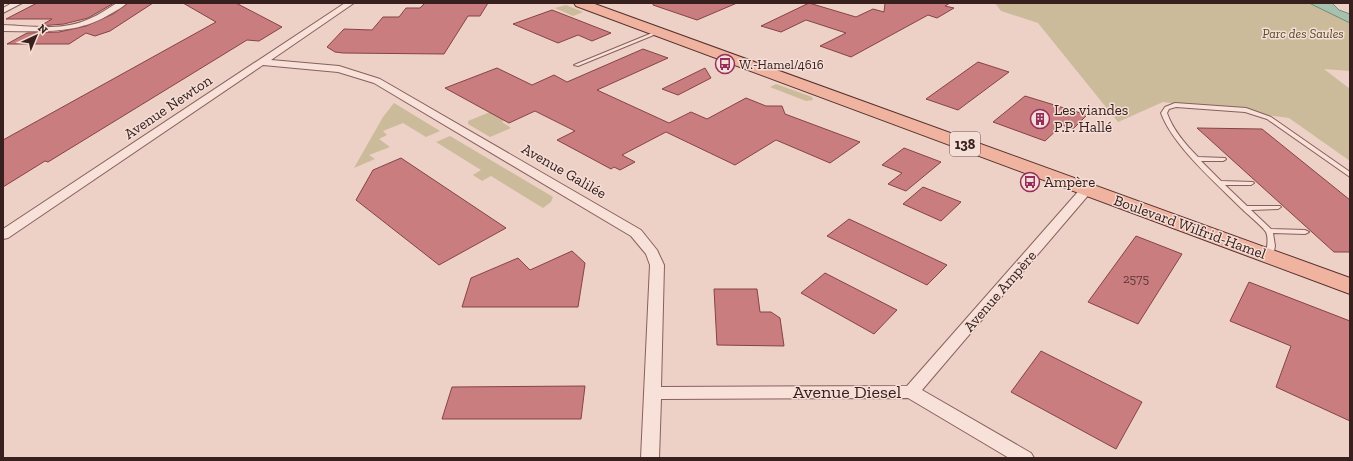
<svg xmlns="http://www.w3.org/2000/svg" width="1353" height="461" font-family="'Zilla Slab',serif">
<rect width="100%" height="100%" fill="#edd0c6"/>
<g fill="#cbbb9a">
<path d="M995 3H1312L1350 22V71L1324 69 1350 89V161L1289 118 1163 102 1118 122 1038 23 1001 11Z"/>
<path d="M566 5 583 12 573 16 555 8Z"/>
<path d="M776 84 812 97 813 100 806 101 770 87Z"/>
<path d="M394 103 440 131 426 137 403 123 383 131 387 135 379 139 390 147 369 155 375 159 354 168 383 117Z"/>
<path d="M490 112 504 120 502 122 511 128 490 137 468 124V121Z"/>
<path d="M450 136 553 197 551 202 543 208 491 176 482 181 473 175 481 170 436 142Z"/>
</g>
<path fill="#a7c1ae" stroke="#6e8f78" d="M1309 3H1332L1339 10 1350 14V23Z"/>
<g fill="#ca7d7f" stroke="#864345">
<path d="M37 3H114L88 18 64 24 40 26 52 19H6Z"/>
<path d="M128 3H153L110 31 95 36 86 33 69 44H7L27 33 59 32 86 26 113 14Z"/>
<path d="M183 3H236L282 27 259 41 247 40 48 162 45 161 3 187V140L216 22Z"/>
<path d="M425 3H488L480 16H468L444 54 343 53 335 52 327 47 344 29 372 30 383 17H399L406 8H420Z"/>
<path d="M653 3H737L697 20 653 5Z"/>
<path d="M809 3 856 17 873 9 884 12 885 3H950L945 6 954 8 937 18 928 15 851 57 820 46 846 33 806 20 781 32 761 26Z"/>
<path d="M552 10 611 33 592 41 578 35 558 43 513 24Z"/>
<path d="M643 49 668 58 597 90 669 123 691 112 707 119 746 98 766 106H782L785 114 860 142 830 163 776 140 735 165 666 132 622 155 635 162 620 170 614 167 611 169 557 140 575 131 535 111 509 123 445 88 497 68 532 85 554 75 567 82Z"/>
<path d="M978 62 1009 72 958 110 926 99Z"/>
<path d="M705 68 711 78 678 95 662 89Z"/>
<path d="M1025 96 1087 115 1073 129 1062 125 1045 141 993 122Z"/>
<path d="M1197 128 1262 129 1350 200V252H1334Z"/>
<path d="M904 148 941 162 906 191 888 184 902 173 882 165Z"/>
<path d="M401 158 506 228 439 265 356 200 373 170Z"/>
<path d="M923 187 961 202 941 221 903 204Z"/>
<path d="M849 219 947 265 927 285 827 236Z"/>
<path d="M1136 236 1182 254 1138 324 1088 302Z"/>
<path d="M572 251 585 263 578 307H462L471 278 518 258 530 270Z"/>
<path d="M825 273 897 310 874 334 801 293Z"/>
<path d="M1249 282 1350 321V421L1276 387 1291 346 1230 321Z"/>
<path d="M714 289H757L760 312H771L780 318 784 346 717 345Z"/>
<path d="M1041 351 1142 402 1116 449 1011 392Z"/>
<path d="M585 386 581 419H442L452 387Z"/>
</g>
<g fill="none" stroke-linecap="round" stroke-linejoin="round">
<g stroke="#88605c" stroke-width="2">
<g id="lane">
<path d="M657 31 661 32 578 66 574 65Z"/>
<path d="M1175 103 1246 108 1271 117 1350 172V177L1267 119 1245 112 1176 107 1169 109 1167 113C1173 130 1185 144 1198 157L1225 158 1226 159 1225 160 1223 161H1201L1221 181 1253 182 1254 183 1251 185H1225L1247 206H1280L1281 207 1278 209 1251 210 1271 229 1305 230 1309 232 1305 234 1273 233 1275 246 1273 256 1269 258H1266L1265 256C1267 249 1269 239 1266 232 1263 227 1246 213 1241 208 1216 183 1173 146 1161 113L1165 107Z"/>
</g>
</g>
<g stroke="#88605c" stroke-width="2">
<g id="street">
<path d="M12 3H22L3 13V8Z"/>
<path d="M117 3H127C123 7 117 10 112 13 77 35 42 31 3 31V25C29 26 59 31 84 21 96 17 107 9 117 3Z"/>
<path d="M345 3H354L271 60 339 66 380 79 641 230 657 250 664 265 661 387 907 386 1083 186H1091L1093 189 1091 192 922 390 1031 453 1034 458H1009L908 398 661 399 659 458H641L650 265 646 254 631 236 374 83 338 72 263 65 8 238 3 239V229Z"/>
</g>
</g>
<g stroke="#563130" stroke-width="2">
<path id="primary" d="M574 3H592L1350 278V294L576 6Z"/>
</g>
<use href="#lane" fill="#f8e1d9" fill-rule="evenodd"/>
<use href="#street" fill="#f8e1d9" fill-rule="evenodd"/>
<use href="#primary" fill="#efb39f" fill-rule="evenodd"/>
</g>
<defs>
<g id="bus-ring" transform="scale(1)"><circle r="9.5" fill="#f5ded5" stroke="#952e5c" stroke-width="1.5"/><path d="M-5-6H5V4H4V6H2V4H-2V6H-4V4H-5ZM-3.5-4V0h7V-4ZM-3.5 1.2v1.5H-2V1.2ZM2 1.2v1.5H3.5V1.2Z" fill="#952e5c"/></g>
<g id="building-ring" transform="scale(1)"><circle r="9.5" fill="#f5ded5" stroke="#952e5c" stroke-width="1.5"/><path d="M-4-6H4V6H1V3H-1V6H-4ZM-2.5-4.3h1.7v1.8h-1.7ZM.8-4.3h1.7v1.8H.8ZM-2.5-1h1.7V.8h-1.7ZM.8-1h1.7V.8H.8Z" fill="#952e5c"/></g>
</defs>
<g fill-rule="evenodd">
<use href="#bus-ring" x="725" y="64"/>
<use href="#building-ring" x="1040" y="119"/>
<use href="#bus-ring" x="1030" y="182"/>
</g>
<g text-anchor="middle" stroke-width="3" stroke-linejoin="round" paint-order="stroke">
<g font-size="13" font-style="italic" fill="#544b27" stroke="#f5ded5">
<text x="1303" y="38">Parc des Saules</text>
</g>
<g font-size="13" fill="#38201f" stroke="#f5ded5" text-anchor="start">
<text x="739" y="69">W.-Hamel/4616</text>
</g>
<g font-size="13" fill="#5c3737">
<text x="1136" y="283">2575</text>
</g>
<rect fill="#f5ded5" stroke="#715956" stroke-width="1" x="950" y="132" width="30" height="24" rx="3"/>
<g font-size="14" font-weight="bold" fill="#38201f">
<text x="965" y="149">138</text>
</g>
<g font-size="15" fill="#38201f" stroke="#f5ded5">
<text transform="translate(168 107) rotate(-34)" y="5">Avenue Newton</text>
<text transform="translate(564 171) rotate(30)" y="5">Avenue Galilée</text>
<text transform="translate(1190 227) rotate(20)" y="5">Boulevard Wilfrid-Hamel</text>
<text transform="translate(1000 291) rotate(-49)" y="5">Avenue Ampère</text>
</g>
<g font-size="15" fill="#38201f" stroke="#f5ded5" text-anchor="start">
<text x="1054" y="115">Les viandes<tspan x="1054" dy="17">P.P. Hallé</tspan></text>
<text x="1044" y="187">Ampère</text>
</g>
<g font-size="18" fill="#38201f" stroke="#f5ded5">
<text x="847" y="398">Avenue Diesel</text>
</g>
</g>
<rect width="1353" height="461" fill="none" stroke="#38201f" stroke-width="8"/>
<g transform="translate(36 36) rotate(44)" stroke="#f5ded5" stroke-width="3" paint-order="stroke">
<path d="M0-3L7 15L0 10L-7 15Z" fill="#38201f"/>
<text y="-6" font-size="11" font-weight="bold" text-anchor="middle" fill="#38201f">N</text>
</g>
</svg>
